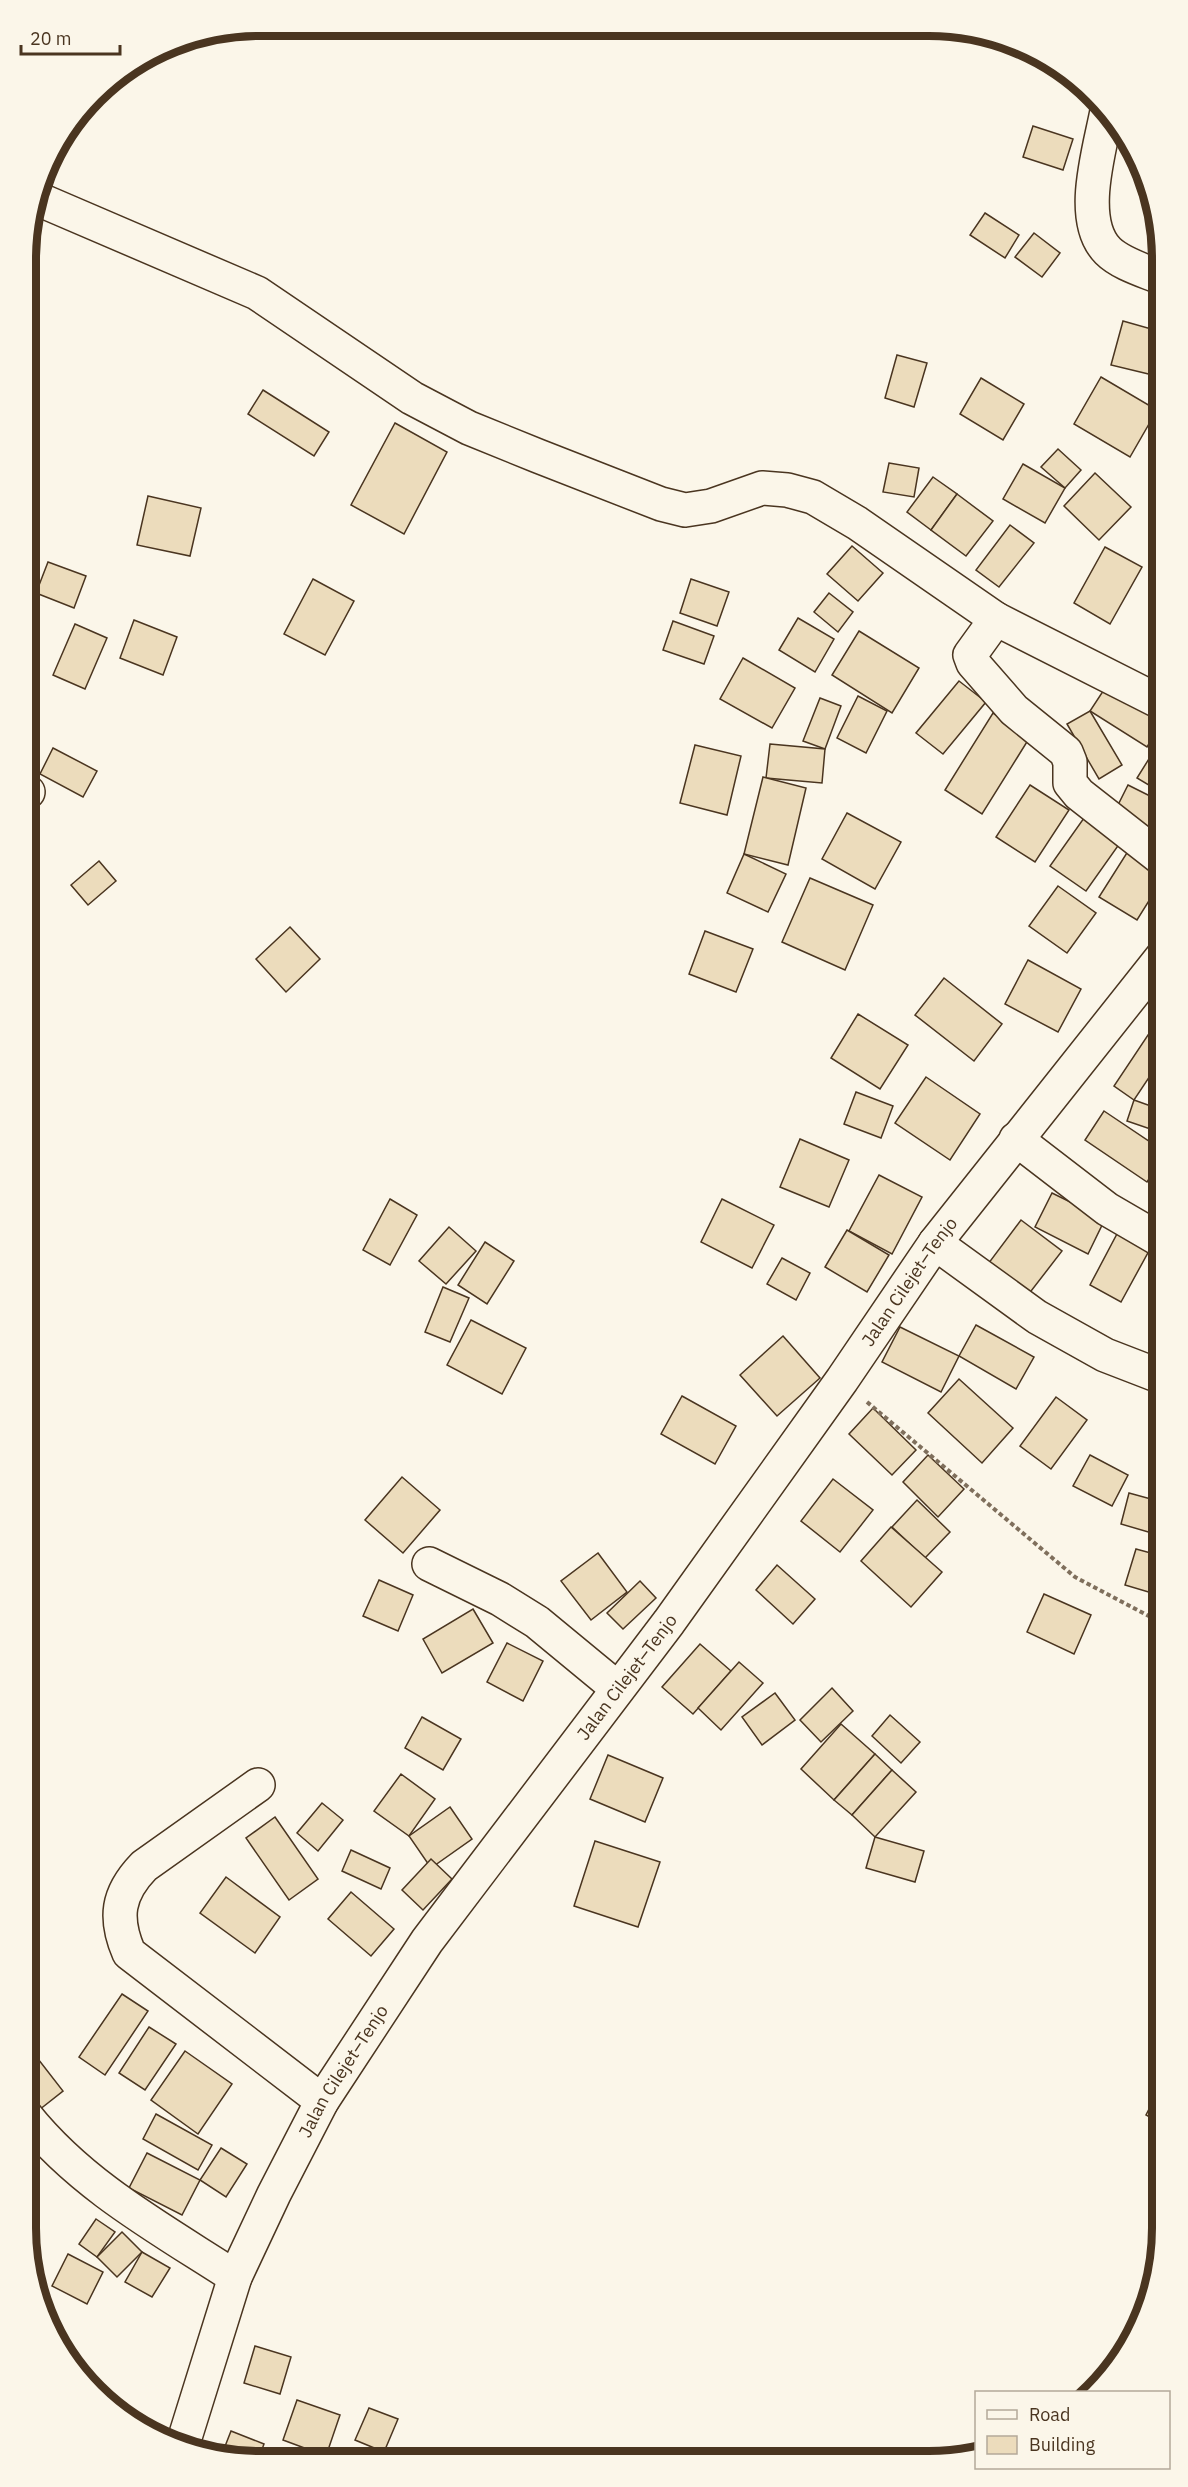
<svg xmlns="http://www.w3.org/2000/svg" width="1188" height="2487" font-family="'IBM Plex Sans',sans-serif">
<rect width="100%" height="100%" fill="#fbf6e9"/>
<g fill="#ecdcbc" stroke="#4a3520" stroke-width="1.5">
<path d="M1033 126 1073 139 1063 170 1023 157Z"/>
<path d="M985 213 1019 235 1005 258 970 235Z"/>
<path d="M1034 233 1060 253 1042 277 1015 257Z"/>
<path d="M1123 321 1162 332 1161 377 1111 365Z"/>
<path d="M897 355 927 363 914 407 885 398Z"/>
<path d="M1101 377 1157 410 1130 457 1074 424Z"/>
<path d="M981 378 1024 404 1003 440 960 414Z"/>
<path d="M263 390 329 432 314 456 248 414Z"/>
<path d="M395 423 447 452 404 534 351 505Z"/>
<path d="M1058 449 1081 470 1065 488 1041 467Z"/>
<path d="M889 463 919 468 914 497 883 492Z"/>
<path d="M1023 464 1065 488 1045 523 1003 499Z"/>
<path d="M1095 473 1131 507 1099 540 1064 506Z"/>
<path d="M933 477 957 494 931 530 907 512Z"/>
<path d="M957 494 993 521 966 556 931 530Z"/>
<path d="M148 496 201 508 190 556 137 545Z"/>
<path d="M1010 525 1034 543 999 587 976 570Z"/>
<path d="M852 546 883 573 858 601 827 574Z"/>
<path d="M1105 547 1142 567 1110 624 1074 603Z"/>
<path d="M1162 547V571L1151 554Z"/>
<path d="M48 562 86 576 74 608 36 593Z"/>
<path d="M313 579 354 601 325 655 284 634Z"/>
<path d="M691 579 729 592 717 626 680 613Z"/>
<path d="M829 593 853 612 838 632 814 612Z"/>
<path d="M798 618 834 639 815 672 779 650Z"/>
<path d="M134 620 177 637 163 675 120 658Z"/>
<path d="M673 621 714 636 704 664 663 650Z"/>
<path d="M75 624 107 638 85 689 53 675Z"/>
<path d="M859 631 919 668 892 713 832 675Z"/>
<path d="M743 658 795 688 772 728 720 699Z"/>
<path d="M1111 679 1162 712V723L1147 747 1090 711Z"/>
<path d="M959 681 986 702 943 754 916 733Z"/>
<path d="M858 696 887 711 866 753 837 738Z"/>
<path d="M820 698 841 706 825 749 803 741Z"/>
<path d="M1090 711 1122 765 1099 779 1067 724Z"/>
<path d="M993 713 1030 737 982 814 945 790Z"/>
<path d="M1162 738V793L1137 778Z"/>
<path d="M770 744 825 749 822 783 766 778Z"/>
<path d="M695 745 741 756 727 815 680 803Z"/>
<path d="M53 748 97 771 83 797 40 774Z"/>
<path d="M763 777 806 788 788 865 744 854Z"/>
<path d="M1030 785 1069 810 1035 862 996 837Z"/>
<path d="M1128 785 1162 802V830L1159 837 1113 815Z"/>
<path d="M847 813 901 842 875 889 822 859Z"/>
<path d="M1084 818 1120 843 1086 891 1050 866Z"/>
<path d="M1130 848 1162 868V880L1137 920 1099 897Z"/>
<path d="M744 854 786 874 768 912 727 893Z"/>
<path d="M99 861 116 881 88 905 71 885Z"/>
<path d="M810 878 873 905 845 970 782 942Z"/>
<path d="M1058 886 1096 913 1067 953 1029 926Z"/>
<path d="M290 927 320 959 286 992 256 959Z"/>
<path d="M705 931 753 949 736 992 689 974Z"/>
<path d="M1028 960 1081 989 1058 1032 1005 1004Z"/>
<path d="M944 978 1002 1024 974 1061 915 1015Z"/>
<path d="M858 1014 908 1045 880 1089 831 1058Z"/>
<path d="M1162 1016V1041L1150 1032Z"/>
<path d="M1150 1032 1162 1040V1058L1134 1100 1114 1086Z"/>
<path d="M926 1077 980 1114 950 1160 895 1123Z"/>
<path d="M856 1092 893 1106 881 1138 844 1124Z"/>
<path d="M1134 1100 1162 1110V1133L1127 1121Z"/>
<path d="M1104 1111 1162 1150V1159L1147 1182 1085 1140Z"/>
<path d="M800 1139 849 1160 829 1207 780 1187Z"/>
<path d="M879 1175 922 1197 892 1254 849 1231Z"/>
<path d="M1052 1193 1105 1219 1088 1254 1035 1227Z"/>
<path d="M390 1199 417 1215 390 1265 363 1250Z"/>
<path d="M722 1199 774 1225 752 1268 701 1242Z"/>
<path d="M1021 1220 1062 1251 1028 1295 988 1264Z"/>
<path d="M449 1227 476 1251 446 1284 419 1261Z"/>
<path d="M847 1230 889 1255 867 1292 825 1267Z"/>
<path d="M1118 1232 1150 1249 1121 1302 1090 1285Z"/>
<path d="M485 1242 514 1261 487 1304 458 1285Z"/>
<path d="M782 1258 810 1273 796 1300 767 1284Z"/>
<path d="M443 1287 469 1298 450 1342 425 1332Z"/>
<path d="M471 1320 526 1348 502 1394 447 1365Z"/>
<path d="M976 1325 1034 1357 1016 1389 959 1356Z"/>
<path d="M900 1327 959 1356 941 1392 882 1362Z"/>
<path d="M783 1336 820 1378 777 1416 740 1375Z"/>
<path d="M959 1379 1013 1428 982 1463 928 1413Z"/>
<path d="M682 1396 736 1426 715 1464 661 1434Z"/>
<path d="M1056 1397 1087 1420 1051 1469 1020 1446Z"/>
<path d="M873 1408 916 1450 892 1475 849 1434Z"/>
<path d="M928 1455 964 1489 938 1517 903 1482Z"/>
<path d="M1090 1455 1128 1475 1112 1506 1073 1486Z"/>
<path d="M402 1477 440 1510 403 1553 365 1520Z"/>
<path d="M833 1479 873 1510 840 1552 801 1521Z"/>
<path d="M1129 1493 1162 1502V1536L1121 1524Z"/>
<path d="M917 1500 950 1532 925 1558 892 1527Z"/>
<path d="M891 1527 942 1572 911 1607 861 1561Z"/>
<path d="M1136 1549 1162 1556V1596L1125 1585Z"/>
<path d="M598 1553 627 1592 591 1620 561 1581Z"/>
<path d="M777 1565 815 1599 793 1624 756 1590Z"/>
<path d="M379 1580 413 1595 398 1631 363 1616Z"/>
<path d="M640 1581 656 1598 623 1629 607 1613Z"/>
<path d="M1044 1594 1091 1615 1074 1654 1027 1632Z"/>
<path d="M473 1609 493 1643 442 1673 423 1639Z"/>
<path d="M507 1643 543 1661 523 1701 487 1682Z"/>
<path d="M700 1644 731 1671 693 1714 662 1687Z"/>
<path d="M739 1662 763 1683 721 1730 698 1708Z"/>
<path d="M832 1688 853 1711 821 1742 800 1720Z"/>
<path d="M1162 1692V1711L1155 1708Z"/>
<path d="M775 1693 795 1720 762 1745 742 1717Z"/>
<path d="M890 1715 920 1742 901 1763 872 1736Z"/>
<path d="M422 1717 461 1739 443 1770 405 1748Z"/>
<path d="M841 1724 875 1754 834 1800 801 1769Z"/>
<path d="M875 1754 892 1770 852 1815 834 1800Z"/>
<path d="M608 1755 663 1778 645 1822 590 1799Z"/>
<path d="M892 1770 916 1792 875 1837 852 1815Z"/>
<path d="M401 1774 435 1799 409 1836 374 1811Z"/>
<path d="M322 1803 343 1820 318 1851 297 1833Z"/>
<path d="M450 1807 472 1839 431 1868 409 1836Z"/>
<path d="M275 1817 318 1879 289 1900 246 1838Z"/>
<path d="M875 1837 924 1851 915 1882 866 1868Z"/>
<path d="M595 1841 660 1862 638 1927 574 1906Z"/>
<path d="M351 1850 390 1868 381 1889 342 1871Z"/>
<path d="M431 1859 452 1879 423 1910 402 1890Z"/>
<path d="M226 1877 280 1917 255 1953 200 1913Z"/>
<path d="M351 1892 394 1929 371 1956 328 1919Z"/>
<path d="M1162 1945V1967L1152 1962Z"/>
<path d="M122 1994 148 2011 105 2075 79 2057Z"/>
<path d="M149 2027 176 2044 145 2090 119 2073Z"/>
<path d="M28 2046 63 2091 39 2110 26 2092V2047Z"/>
<path d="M185 2051 232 2084 198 2134 151 2100Z"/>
<path d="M1162 2084V2124L1146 2115Z"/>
<path d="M156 2114 212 2145 198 2170 143 2139Z"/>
<path d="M221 2148 247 2164 226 2197 200 2180Z"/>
<path d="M147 2153 200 2180 182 2215 129 2188Z"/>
<path d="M96 2219 115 2232 97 2257 79 2244Z"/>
<path d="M122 2232 142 2252 117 2277 97 2257Z"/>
<path d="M142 2252 170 2268 152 2297 125 2282Z"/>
<path d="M68 2254 103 2272 87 2304 52 2286Z"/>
<path d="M255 2346 291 2357 280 2394 244 2383Z"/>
<path d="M297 2400 340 2415 326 2456 283 2440Z"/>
<path d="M369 2408 398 2419 384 2452 355 2440Z"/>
<path d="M231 2431 264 2444 258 2460 236 2459 222 2454Z"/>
<path d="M281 2448 305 2460H276Z"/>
</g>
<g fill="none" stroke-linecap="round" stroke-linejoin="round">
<g stroke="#4a3520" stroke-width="36">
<g id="minor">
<path d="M1107 111C1100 149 1077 220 1108 251 1121 264 1146 271 1162 278"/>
<path d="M38 199 257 293 412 398 469 428 538 456 661 504 685 510 711 506 762 488 787 490 813 497 857 523 996 619 970 655 973 663 1014 710 1066 752 1070 762V783L1079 794 1162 859"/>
<path d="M996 619 1162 703"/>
<path d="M26 793 28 792"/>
<path d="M1016 1139 1107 1209 1162 1241"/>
<path d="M935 1243 1037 1317 1105 1355 1162 1377"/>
<path d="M429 1564 500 1599 537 1622 617 1688"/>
<path d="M258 1785 144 1866C117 1894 114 1918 129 1953L322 2101"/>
<path d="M26 2116C82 2186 161 2229 235 2277"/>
</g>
</g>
<g stroke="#4a3520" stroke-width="36">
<g id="major">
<path id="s1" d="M182 2447 235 2277 274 2194 322 2101 427 1941 669 1622 842 1380 935 1243 1162 957"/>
</g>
</g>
<path stroke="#7f6f5c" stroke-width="4" stroke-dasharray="4.5 3" stroke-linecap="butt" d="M867 1402 1075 1577 1162 1623"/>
<use href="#minor" stroke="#fbf6e9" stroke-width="33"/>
<use href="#major" stroke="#fbf6e9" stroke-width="33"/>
</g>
<g text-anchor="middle" stroke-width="4.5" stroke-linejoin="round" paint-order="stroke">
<g font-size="18" fill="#4a3520" stroke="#fbf6e9">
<text dy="6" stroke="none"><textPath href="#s1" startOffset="1383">Jalan Cilejet–Tenjo</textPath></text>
<text dy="6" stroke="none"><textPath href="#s1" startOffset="897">Jalan Cilejet–Tenjo</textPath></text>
<text dy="6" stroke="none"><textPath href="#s1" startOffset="411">Jalan Cilejet–Tenjo</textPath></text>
</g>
</g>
<path d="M0 0H1188V2487H0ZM259 36H929A223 223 0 0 1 1152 259V2228A223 223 0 0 1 929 2451H259A223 223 0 0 1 36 2228V259A223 223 0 0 1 259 36Z" fill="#fbf6e9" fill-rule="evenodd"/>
<path fill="none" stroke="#4a3520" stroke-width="8" d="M259 36H929A223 223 0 0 1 1152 259V2228A223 223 0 0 1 929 2451H259A223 223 0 0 1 36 2228V259A223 223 0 0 1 259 36Z"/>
<rect x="975" y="2391" width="195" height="78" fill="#fbf6e9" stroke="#b4a999" stroke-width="1.5"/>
<rect x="987" y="2410" width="30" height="9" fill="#fbf6e9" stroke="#b4a999" stroke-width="1.5"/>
<text x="1029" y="2421" font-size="18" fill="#4a3520">Road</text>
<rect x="987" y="2436" width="30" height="18" fill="#ecdcbc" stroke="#b4a999" stroke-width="1.5"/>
<text x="1029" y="2451" font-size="18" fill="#4a3520">Building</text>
<path d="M21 45v9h99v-9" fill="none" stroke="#4a3520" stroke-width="3"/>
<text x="30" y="45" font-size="18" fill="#4a3520" stroke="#fbf6e9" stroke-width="4.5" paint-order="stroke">20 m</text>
</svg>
